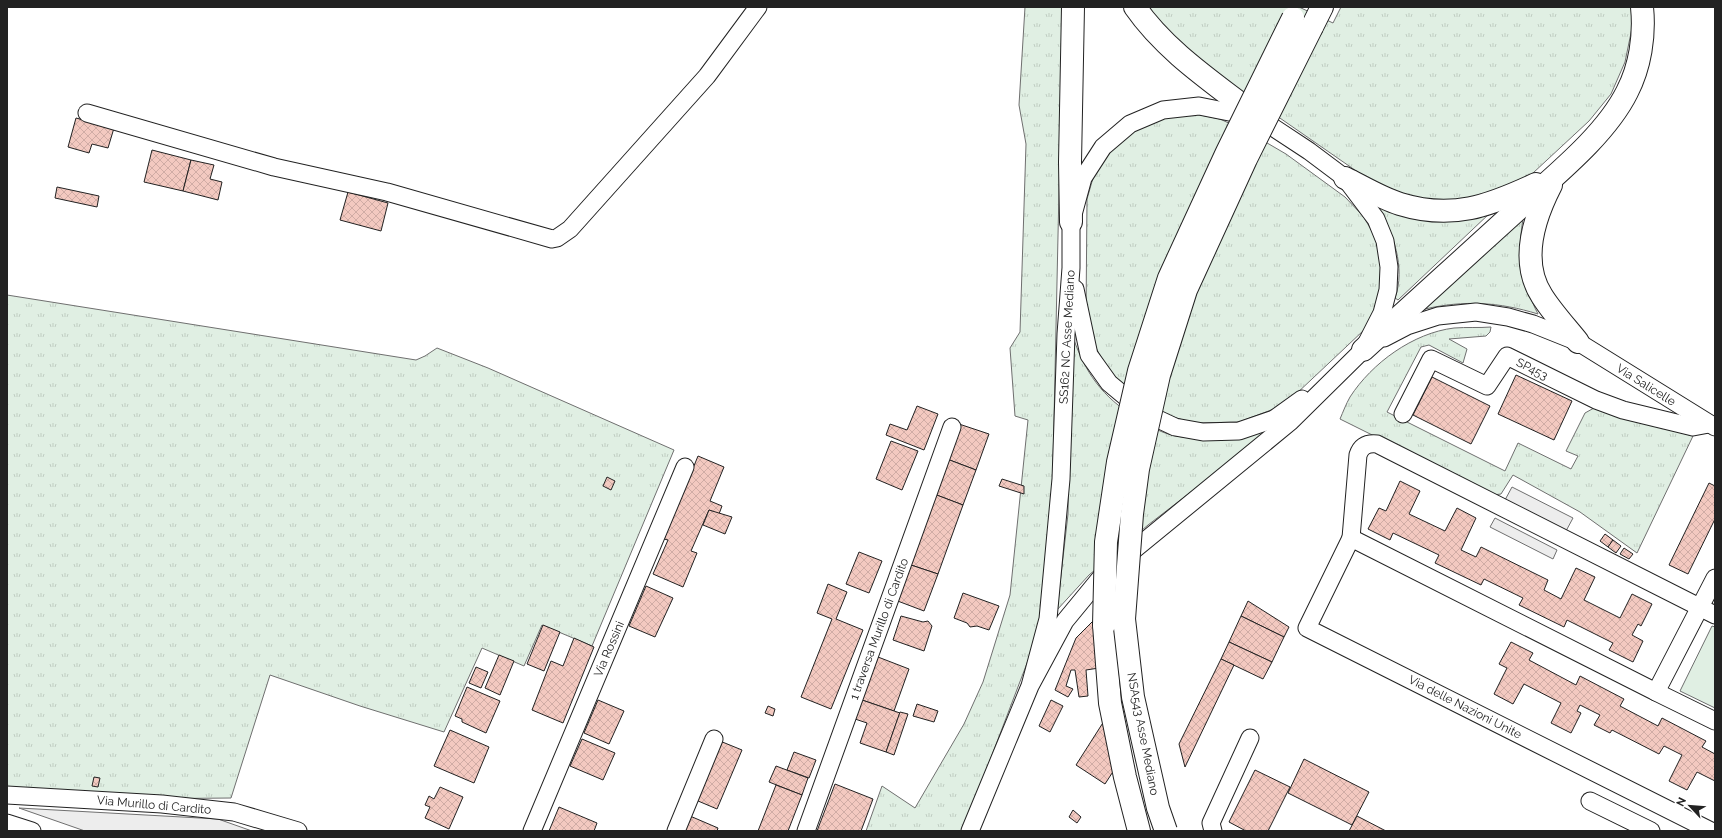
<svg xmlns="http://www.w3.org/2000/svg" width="1722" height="838" font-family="Raleway,sans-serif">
<defs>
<pattern id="grass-tufts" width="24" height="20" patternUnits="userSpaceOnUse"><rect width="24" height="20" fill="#e0efe3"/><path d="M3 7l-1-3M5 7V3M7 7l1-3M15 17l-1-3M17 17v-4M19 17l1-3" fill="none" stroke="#c0cdc2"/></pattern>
<pattern id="building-cross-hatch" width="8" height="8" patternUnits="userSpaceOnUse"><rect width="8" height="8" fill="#f3c9c0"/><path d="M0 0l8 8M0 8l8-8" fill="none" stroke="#d0aca5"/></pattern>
</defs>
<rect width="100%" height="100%" fill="#fff"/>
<g fill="url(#grass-tufts)" stroke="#6f6f6f">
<path d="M1025 7H1063L1052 511 1042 615 1029 658 963 831H866L882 786 915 808 964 724 983 682 1010 595 1028 420 1015 416 1010 348 1020 332 1026 144 1019 105Z"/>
<path d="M1145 7H1299L1333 23 1341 7H1632V28L1625 62 1611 94 1589 121 1533 173 1520 183 1491 197 1423 203 1375 184 1189 55Z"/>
<path d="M1191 113 1220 119 1250 133 1286 154 1345 197 1363 216 1376 238 1382 271 1379 296 1374 313 1364 330 1295 395 1274 409 1239 422 1193 423 1167 415 1140 397 1116 379 1106 366 1096 348 1086 316 1087 199 1095 171 1112 146 1148 121Z"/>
<path d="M1378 207 1490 213 1398 300 1395 298C1406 268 1393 232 1378 207Z"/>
<path d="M1523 219C1517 253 1522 283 1538 314 1499 302 1464 300 1425 309L1424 307Z"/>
<path d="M7 295 416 360 425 356 437 348 488 368 674 450 592 646 542 625 524 666 482 648 444 732 360 706 270 675 231 798 7 800Z"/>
<path d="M1491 327 1490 332 1486 336 1449 339 1467 349 1463 363 1429 345 1421 347 1387 412 1505 471 1518 443 1571 469 1578 456 1566 451 1585 413 1594 408 1693 436 1637 553 1580 512 1513 475 1501 494 1493 495 1340 419C1343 412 1346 404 1350 397 1372 363 1413 333 1454 328 1467 327 1479 328 1491 327Z"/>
<path d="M1071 340H1074C1088 379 1107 401 1143 422 1154 429 1169 436 1183 437 1207 437 1240 431 1265 428L1269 432 1148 525 1089 575 1057 610 1068 514Z"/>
</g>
<path fill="#e0efe3" stroke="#6f6f6f" d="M1712 626 1715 627V708L1680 691Z"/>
<g fill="#ededed" stroke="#6f6f6f">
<path d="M1512 487 1573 518 1566 531 1505 500Z"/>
<path d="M1495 518 1557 550 1553 559 1490 527Z"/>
<path d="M19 808 218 819 252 831H85Z"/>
</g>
<g fill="url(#building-cross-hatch)" stroke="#222">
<path d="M76 118 114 128 108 148 92 144 89 153 68 147Z"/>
<path d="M152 150 191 160 183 191 144 182Z"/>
<path d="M191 160 214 165 210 179 222 182 218 200 183 191Z"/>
<path d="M57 187 99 196 97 207 55 198Z"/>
<path d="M348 192 388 203 381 231 340 220Z"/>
<path d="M1516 375 1572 401 1554 440 1498 414Z"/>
<path d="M1432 377 1490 406 1471 444 1413 415Z"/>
<path d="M917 406 938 414 924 450 886 435 890 424 907 430Z"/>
<path d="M959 424 989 434 976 470 947 459Z"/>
<path d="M891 441 918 451 902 490 876 479Z"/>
<path d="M698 456 724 467 710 501 722 506 719 514 709 510 691 551 697 553 683 587 653 574 668 540 664 539Z"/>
<path d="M947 459 976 470 963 505 934 494Z"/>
<path d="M607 477 615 481 611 490 603 486Z"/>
<path d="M1002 479 1024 486V494L999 486Z"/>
<path d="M1400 481 1420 491 1409 514 1445 531 1457 508 1476 518 1461 550 1476 557 1481 547 1548 580 1544 590 1561 599 1576 568 1595 577 1584 600 1620 618 1632 594 1652 604 1641 626 1638 624 1632 635 1643 641 1633 662 1609 650 1613 643 1567 620 1564 627 1519 605 1523 598 1484 579 1481 585 1435 563 1439 555 1393 533 1390 540 1368 529 1379 508 1386 511Z"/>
<path d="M1709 483 1715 486V519L1688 574 1669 565Z"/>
<path d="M934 494 963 505 938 574 908 564Z"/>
<path d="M709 510 732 517 725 534 703 525Z"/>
<path d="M1605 534 1613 540 1608 547 1600 541Z"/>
<path d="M1613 540 1621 546 1616 553 1608 547Z"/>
<path d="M1624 548 1633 554 1629 559 1620 554Z"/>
<path d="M859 552 882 561 869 593 846 584Z"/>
<path d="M908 564 938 574 924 611 895 600Z"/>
<path d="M828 584 847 592 836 619 863 630 831 709 801 697 832 619 817 613Z"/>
<path d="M646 586 673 598 655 637 629 626Z"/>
<path d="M963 593 999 606 989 630 977 626 970 627 967 623 954 618Z"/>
<path d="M1248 601 1289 627 1284 637 1241 616Z"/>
<path d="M901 616 923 622 928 621 932 626 924 651 893 640Z"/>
<path d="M1241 616 1284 637 1272 662 1229 642Z"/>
<path d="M1096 618 1099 668 1086 670 1088 696 1079 697 1075 670H1071L1066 686 1073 689 1068 697 1055 690 1076 638Z"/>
<path d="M543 625 560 632 544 671 527 664Z"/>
<path d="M574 638 594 647 563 723 532 710 551 661 563 666Z"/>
<path d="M1229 642 1272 662 1263 679 1221 659Z"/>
<path d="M1511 642 1533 653 1529 660 1576 685 1580 676 1624 699 1620 706 1658 726 1662 718 1706 741 1702 747 1715 754V781L1697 772 1687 790 1669 781 1682 755 1664 746 1659 754 1612 730 1610 733 1594 725 1600 715 1580 705 1577 711 1581 713 1571 733 1551 723 1561 703 1524 684 1513 704 1494 694 1507 668 1499 664Z"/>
<path d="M499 655 514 661 500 695 485 688Z"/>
<path d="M878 657 909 669 894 711 862 700Z"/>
<path d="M1221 659 1234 665 1185 767 1179 744Z"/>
<path d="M476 667 488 672 481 688 469 683Z"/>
<path d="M467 687 500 701 486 733 462 722V719L455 716Z"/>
<path d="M598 700 624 711 609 744 584 733Z"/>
<path d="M862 700 900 713 886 752 860 743 867 723 855 719Z"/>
<path d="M1051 700 1063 706 1050 732 1039 726Z"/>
<path d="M917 704 938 711 934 722 913 716Z"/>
<path d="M768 706 775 709 773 716 765 713Z"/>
<path d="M900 712 908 714 894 755 886 752Z"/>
<path d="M1106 718 1116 767 1105 784 1076 765Z"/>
<path d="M450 730 489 747 474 783 434 766Z"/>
<path d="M582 739 615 753 603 780 570 766Z"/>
<path d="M715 739 742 750 717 809 691 798Z"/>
<path d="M794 752 816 760 809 778 787 770Z"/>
<path d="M1304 759 1369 792 1352 825 1288 793Z"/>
<path d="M776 766 808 778 802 795 769 782Z"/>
<path d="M1255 770 1290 787 1268 831H1246L1229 822Z"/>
<path d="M94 777 100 778 98 787 92 786Z"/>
<path d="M835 784 873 799 861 831H817Z"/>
<path d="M776 785 802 795 788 831H758Z"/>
<path d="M440 787 463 797 449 829 425 818 430 807 425 805 429 796 434 799Z"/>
<path d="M559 807 597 823 594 831H549Z"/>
<path d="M1073 810 1081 817 1077 823 1069 817Z"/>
<path d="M690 816 718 828 717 831H684Z"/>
<path d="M1357 816 1386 831H1349Z"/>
</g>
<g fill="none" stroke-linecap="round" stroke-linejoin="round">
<g stroke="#222" stroke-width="19">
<g id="minor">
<path d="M87 113 274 167 387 192 552 239 557 238 570 229 707 76 758 7"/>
<path d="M1075 289 1089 355 1109 383 1145 413 1175 427 1203 432 1239 431 1274 419 1302 399"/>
<path d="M1384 338 1407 326 1438 316 1476 312 1508 317 1533 324 1578 342 1715 427"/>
<path d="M1403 414 1431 359 1487 386 1507 356 1596 400 1623 410 1693 427 1709 424"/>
<path d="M1351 538 1358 455C1361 446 1367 443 1377 444L1715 615"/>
<path d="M1656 692 1715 721"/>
<path d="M7 795 162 804 234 812 298 831"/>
<path d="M1590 801 1651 831"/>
<path d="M7 823 32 831"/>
<path d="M532 831 685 467"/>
<path d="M676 831 714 739"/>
<path d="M806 831 952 427"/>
<path d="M970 831 1030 686 1065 621 1102 576 1290 422 1363 350 1382 313 1388 290 1389 267 1385 241 1376 219 1345 178 1309 151 1259 118 1199 106 1163 110 1130 124 1103 147 1083 178 1071 222V268L1066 334 1061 479 1048 619 1030 686"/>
<path d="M1213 831 1211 823 1250 738"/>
<path d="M1711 831 1307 628 1351 538 1656 692 1715 578"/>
</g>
</g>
<g stroke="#222" stroke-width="24">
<g id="highway">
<path d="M1135 7C1167 53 1216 84 1259 118"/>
<path d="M1312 27 1322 7"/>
<path d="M1345 178C1363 187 1381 198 1400 204 1452 220 1489 206 1536 184"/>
<path d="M1551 185C1534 218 1520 262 1542 296 1552 312 1566 327 1578 342"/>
<path d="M1071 222 1070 162 1073 7"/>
<path d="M1363 350C1415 303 1466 256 1518 209 1554 176 1605 136 1627 92 1640 67 1645 36 1642 7"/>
<path d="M1104 625 1110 703 1125 777 1139 831"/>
</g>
</g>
<use href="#minor" stroke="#fff" stroke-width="17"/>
<use href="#highway" stroke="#fff" stroke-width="22"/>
<g stroke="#222" stroke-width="24" stroke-linecap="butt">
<g id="highway-bridge">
<path d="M1104 625 1106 542 1118 462 1139 371 1169 278 1227 152 1293 18"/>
<path d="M1166 831 1158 808 1133 697 1124 619 1132 514 1138 469 1159 375 1186 290 1246 159 1312 27"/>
</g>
</g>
<use href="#highway-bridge" stroke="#fff" stroke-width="22"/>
</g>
<g text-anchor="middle" stroke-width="3" stroke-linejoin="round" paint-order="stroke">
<g font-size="12" fill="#222" stroke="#fff">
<text transform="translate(1067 337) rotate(-87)" y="4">SS162 NC Asse Mediano</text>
<text transform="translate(1532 369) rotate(27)" y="4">SP453</text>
<text transform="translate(1646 385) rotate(32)" y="4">Via Salicelle</text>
<text transform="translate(879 629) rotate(-70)" y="4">1 traversa Murillo di Cardito</text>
<text transform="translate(609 649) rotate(-67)" y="4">Via Rossini</text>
<text transform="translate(1465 707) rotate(27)" y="4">Via delle Nazioni Unite</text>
<text transform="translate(1143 734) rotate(79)" y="4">NSA543 Asse Mediano</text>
<text transform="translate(154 805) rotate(5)" y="4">Via Murillo di Cardito</text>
</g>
</g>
<rect width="1722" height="838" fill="none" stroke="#222222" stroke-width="16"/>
<g transform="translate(1690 806) rotate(296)" stroke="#ffffff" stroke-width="3" paint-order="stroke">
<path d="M0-3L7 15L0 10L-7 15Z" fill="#222222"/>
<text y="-6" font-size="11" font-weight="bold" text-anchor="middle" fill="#222222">N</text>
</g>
</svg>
